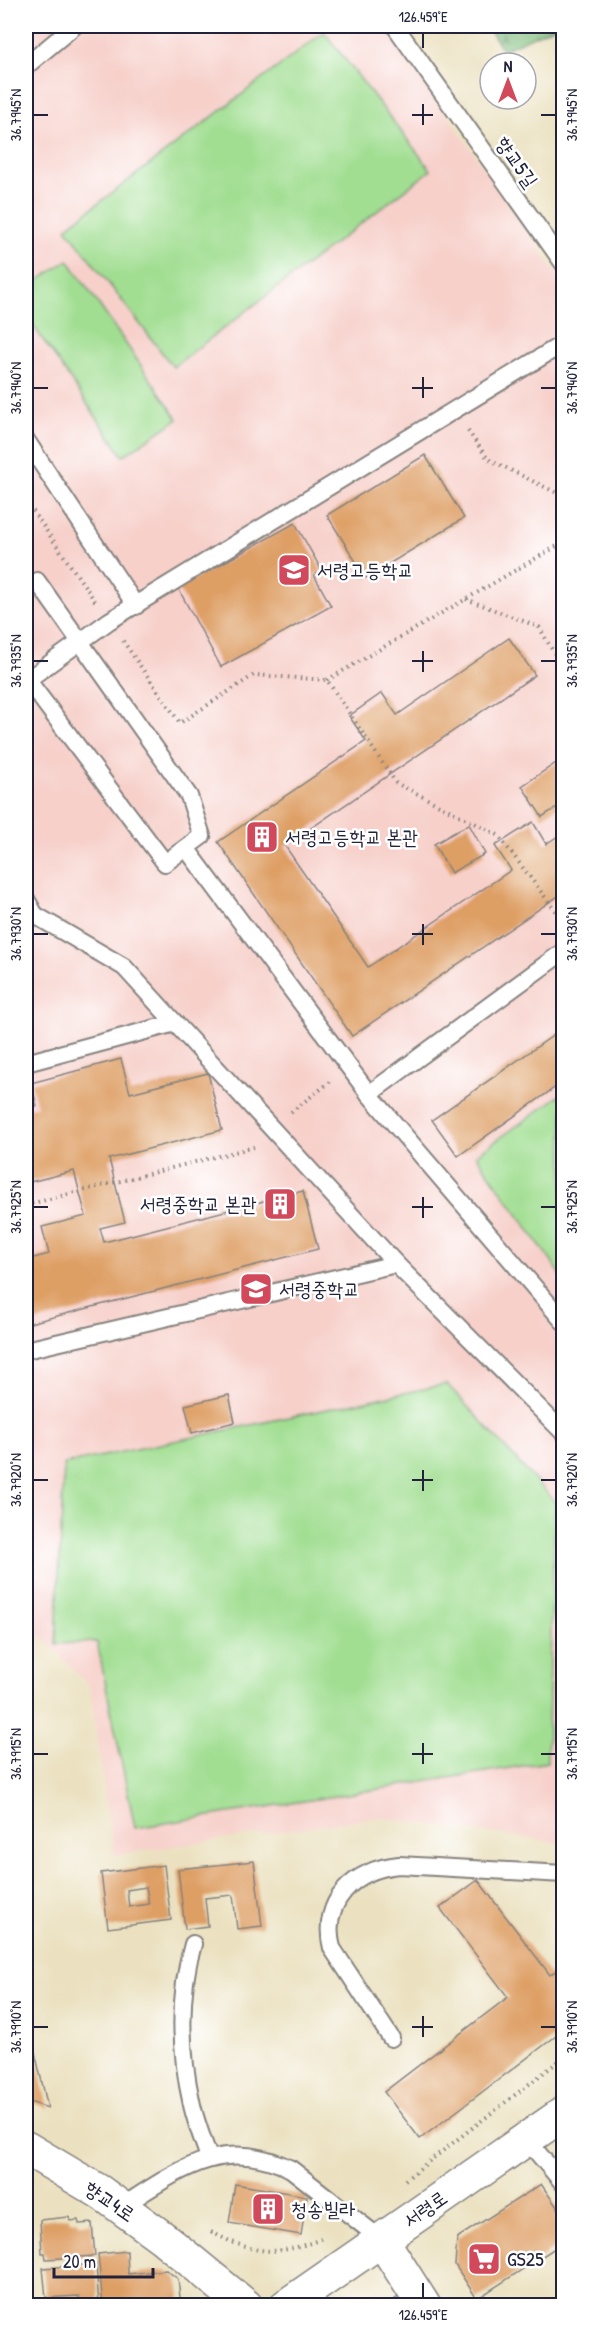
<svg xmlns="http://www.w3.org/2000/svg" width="589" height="2331" font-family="'Patrick Hand','Poor Story',sans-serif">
<defs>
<pattern id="forest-firs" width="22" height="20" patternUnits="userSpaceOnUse" patternTransform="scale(1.5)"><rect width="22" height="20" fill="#80bd7c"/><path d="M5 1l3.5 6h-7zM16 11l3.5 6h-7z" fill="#689967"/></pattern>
</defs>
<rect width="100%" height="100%" fill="#fff"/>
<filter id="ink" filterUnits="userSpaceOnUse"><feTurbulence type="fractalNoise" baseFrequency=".0167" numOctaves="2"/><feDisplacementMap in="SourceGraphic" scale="12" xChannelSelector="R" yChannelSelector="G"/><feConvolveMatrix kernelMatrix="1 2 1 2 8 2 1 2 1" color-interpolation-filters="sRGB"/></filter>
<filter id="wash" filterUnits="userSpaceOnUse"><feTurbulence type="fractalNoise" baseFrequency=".008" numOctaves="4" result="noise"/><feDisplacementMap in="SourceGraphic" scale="24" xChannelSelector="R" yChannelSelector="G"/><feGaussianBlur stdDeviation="1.35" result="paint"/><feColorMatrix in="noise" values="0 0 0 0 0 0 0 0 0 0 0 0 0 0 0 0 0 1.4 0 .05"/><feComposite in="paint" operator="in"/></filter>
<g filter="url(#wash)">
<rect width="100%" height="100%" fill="#ebe1c0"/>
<path fill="#f7d0ca" d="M26 26H386L563 283V1843L378 1817 114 1855 90 1687 34 1628 26 1629Z"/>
<path fill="url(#forest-firs)" stroke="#51705c" stroke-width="1.5" d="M487 26H556L503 50Z"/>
<g fill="#a1de92" stroke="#628066" stroke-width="1.5">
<path d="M324 32 431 170 173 367 66 228Z"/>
<path d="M68 260 178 419 123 456 26 315V289Z"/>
<path d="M563 1093V1278L476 1155Z"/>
<path d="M447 1384 555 1502 547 1762 135 1828 97 1642 56 1644 64 1464Z"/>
<path d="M563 1679V1771H557Z"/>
</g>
<g id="blocks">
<g fill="#de9f65" fill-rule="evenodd">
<path d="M425 455 464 518 366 578 327 515Z"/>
<path d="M295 523 322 571 314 575 331 606 221 667 178 588Z"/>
<path d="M509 638 535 675 285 846 368 967 511 870 495 846 533 822 546 844 564 832V892L352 1036 218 842 366 741 349 716 382 693 397 715Z"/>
<path d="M559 761 564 767V803L542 817 522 786Z"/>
<path d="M469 824 485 854 451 873 434 844Z"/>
<path d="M564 1028V1081L458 1156 432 1120Z"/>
<path d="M121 1059 130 1093 208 1073 222 1130 109 1159 125 1222 100 1228 104 1242 303 1191 318 1249 26 1324V1260L49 1254 42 1227 86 1216 74 1171 26 1183V1109L37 1106 31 1083Z"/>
<path d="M229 1395 235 1422 192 1433 185 1405Z"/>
<path d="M254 1861 262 1926 237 1929 233 1895 205 1898 208 1926 185 1929 178 1869Z"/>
<path d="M164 1865 171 1920 108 1928 101 1873ZM146 1887 149 1904 129 1907 127 1890Z"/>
<path d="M478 1880 550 1975 564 1965V2030L420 2139 384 2092 508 1997 440 1908Z"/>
<path d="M30 2031 48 2108 26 2101V2032Z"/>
<path d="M235 2184 307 2196 301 2235 229 2223Z"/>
<path d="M541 2184 564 2217V2242L477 2299 455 2265 457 2238Z"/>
<path d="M69 2217 70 2221 78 2220 79 2224 92 2223 95 2256 46 2259 45 2253H42L40 2220Z"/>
<path d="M127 2251 128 2274 166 2270 178 2279 181 2306H103L98 2254Z"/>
<path d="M96 2264 99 2306H80L79 2296 46 2298 43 2268Z"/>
<path d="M409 2289 421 2306H386Z"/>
</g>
</g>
</g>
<g filter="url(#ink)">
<use href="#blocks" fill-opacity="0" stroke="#86827e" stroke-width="1.5"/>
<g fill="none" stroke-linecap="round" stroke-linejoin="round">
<g stroke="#86827e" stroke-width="20">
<g id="service">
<path d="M395 26 564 264"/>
<path d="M26 66 74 26"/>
<path d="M26 440 136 606"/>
<path d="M26 678 165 863 202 836 189 796 37 581"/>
<path d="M27 680 109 621 564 343"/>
<path d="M186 848 369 1094 564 1322"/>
<path d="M26 899 35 915 124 967 175 1023"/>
<path d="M26 1063 175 1023 396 1264 26 1350"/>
<path d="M369 1094 564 951"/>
<path d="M396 1264 564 1433"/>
<path d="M193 1944C178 1995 180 2053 192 2105 196 2123 203 2140 209 2158"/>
<path d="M391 2038 332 1948C320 1901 355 1869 399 1865L564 1874"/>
<path d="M526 2139 564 2184"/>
<path d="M121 2207C178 2171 222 2135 291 2169L382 2240"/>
</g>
</g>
<g stroke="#86827e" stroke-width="36">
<g id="minor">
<path d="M26 2148 100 2192 163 2238 246 2306"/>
<path d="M382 2240 424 2306"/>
</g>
</g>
<g stroke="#86827e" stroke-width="36">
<path id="tertiary" d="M286 2306 564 2113"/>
</g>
<g stroke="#86827e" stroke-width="4" stroke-dasharray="1.5 4.5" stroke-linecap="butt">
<path d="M468 431 488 459 561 495 564 498"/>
<path d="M26 501 95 601"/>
<path d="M466 599 539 627 564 670"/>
<path d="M123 641 180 723 254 675 327 680 396 783 498 835 564 922"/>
<path d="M327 680 564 542"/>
<path d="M291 1112 330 1082"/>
<path d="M26 1205 254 1147"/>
<path d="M405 2180 564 2057"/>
<path d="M211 2232C254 2254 275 2257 321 2239"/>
<path d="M26 2259 31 2306"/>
</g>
<use href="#service" stroke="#fff" stroke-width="16"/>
<use href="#minor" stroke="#fff" stroke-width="33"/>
<use href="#tertiary" stroke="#fff" stroke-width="33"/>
</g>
</g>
<path fill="none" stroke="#22223b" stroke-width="2" d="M423 33V48M423 104V125M33 115H48M412 115H433M541 115H556M423 377V398M33 388H48M412 388H433M541 388H556M423 651V672M33 661H48M412 661H433M541 661H556M423 924V945M33 934H48M412 934H433M541 934H556M423 1197V1218M33 1207H48M412 1207H433M541 1207H556M423 1470V1491M33 1480H48M412 1480H433M541 1480H556M423 1743V1764M33 1754H48M412 1754H433M541 1754H556M423 2016V2037M33 2027H48M412 2027H433M541 2027H556M423 2283V2298"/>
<defs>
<g id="school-square" transform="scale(1.725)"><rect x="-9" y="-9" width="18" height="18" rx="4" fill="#d1495b" stroke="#fff"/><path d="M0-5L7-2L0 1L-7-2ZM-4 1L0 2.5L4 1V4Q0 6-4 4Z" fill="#fff"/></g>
<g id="building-square" transform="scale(1.725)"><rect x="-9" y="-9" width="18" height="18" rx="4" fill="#d1495b" stroke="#fff"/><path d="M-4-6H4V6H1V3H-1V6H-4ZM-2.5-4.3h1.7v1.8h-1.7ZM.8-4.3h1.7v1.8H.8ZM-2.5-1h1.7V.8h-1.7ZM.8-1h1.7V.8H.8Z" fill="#fff"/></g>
<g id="supermarket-square" transform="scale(1.725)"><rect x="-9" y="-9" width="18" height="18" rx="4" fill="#d1495b" stroke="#fff"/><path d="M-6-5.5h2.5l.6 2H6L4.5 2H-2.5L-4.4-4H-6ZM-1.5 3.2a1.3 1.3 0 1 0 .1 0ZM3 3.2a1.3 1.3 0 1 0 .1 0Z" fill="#fff"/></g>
</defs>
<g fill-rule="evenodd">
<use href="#school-square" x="294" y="570"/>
<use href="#building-square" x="262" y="837"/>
<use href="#building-square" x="280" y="1204"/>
<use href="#school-square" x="256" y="1289"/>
<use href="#building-square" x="268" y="2209"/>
<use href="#supermarket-square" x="484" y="2259"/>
</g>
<g text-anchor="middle" stroke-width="5" stroke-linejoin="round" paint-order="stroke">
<g font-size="20" fill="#22223b" stroke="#fff">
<text transform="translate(517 162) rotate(55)" y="7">향교5길</text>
<text transform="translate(110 2201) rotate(34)" y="7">향교4로</text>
<text transform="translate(425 2209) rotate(-35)" y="7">서령로</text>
</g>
<g font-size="20" fill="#22223b" stroke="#fff" text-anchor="start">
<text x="317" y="577">서령고등학교</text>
<text x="285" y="844">서령고등학교 본관</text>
<text x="257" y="1211" text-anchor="end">서령중학교 본관</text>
<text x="279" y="1296">서령중학교</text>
<text x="291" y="2216">청송빌라</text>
<text x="507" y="2266">GS25</text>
</g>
</g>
<rect width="589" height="2331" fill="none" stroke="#fff" stroke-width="66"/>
<g transform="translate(508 81)"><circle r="28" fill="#ffffff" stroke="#a7a7b1" stroke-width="1.5"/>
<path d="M0-4.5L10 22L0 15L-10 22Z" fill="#d1495b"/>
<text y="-9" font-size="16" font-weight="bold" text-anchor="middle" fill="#22223b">N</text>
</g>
<path d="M54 2268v9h99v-9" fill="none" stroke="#22223b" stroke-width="3"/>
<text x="63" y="2268" font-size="18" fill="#22223b" stroke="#ffffff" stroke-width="4.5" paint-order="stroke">20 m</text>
<rect x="33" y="33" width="523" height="2265" fill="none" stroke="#22223b" stroke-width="2"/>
<g font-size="15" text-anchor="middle" fill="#22223b">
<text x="423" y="22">126.459°E</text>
<text transform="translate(16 115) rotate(-90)" y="5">36.7945°N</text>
<text transform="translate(572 115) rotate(-90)" y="5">36.7945°N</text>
<text transform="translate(16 388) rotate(-90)" y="5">36.7940°N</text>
<text transform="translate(572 388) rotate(-90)" y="5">36.7940°N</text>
<text transform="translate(16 661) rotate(-90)" y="5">36.7935°N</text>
<text transform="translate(572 661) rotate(-90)" y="5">36.7935°N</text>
<text transform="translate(16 934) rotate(-90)" y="5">36.7930°N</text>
<text transform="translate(572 934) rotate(-90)" y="5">36.7930°N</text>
<text transform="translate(16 1207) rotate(-90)" y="5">36.7925°N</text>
<text transform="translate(572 1207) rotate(-90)" y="5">36.7925°N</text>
<text transform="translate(16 1480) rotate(-90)" y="5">36.7920°N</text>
<text transform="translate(572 1480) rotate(-90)" y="5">36.7920°N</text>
<text transform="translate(16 1754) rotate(-90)" y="5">36.7915°N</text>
<text transform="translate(572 1754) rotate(-90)" y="5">36.7915°N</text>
<text transform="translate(16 2027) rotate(-90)" y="5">36.7910°N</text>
<text transform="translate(572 2027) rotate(-90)" y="5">36.7910°N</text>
<text x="423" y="2320">126.459°E</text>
</g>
</svg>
